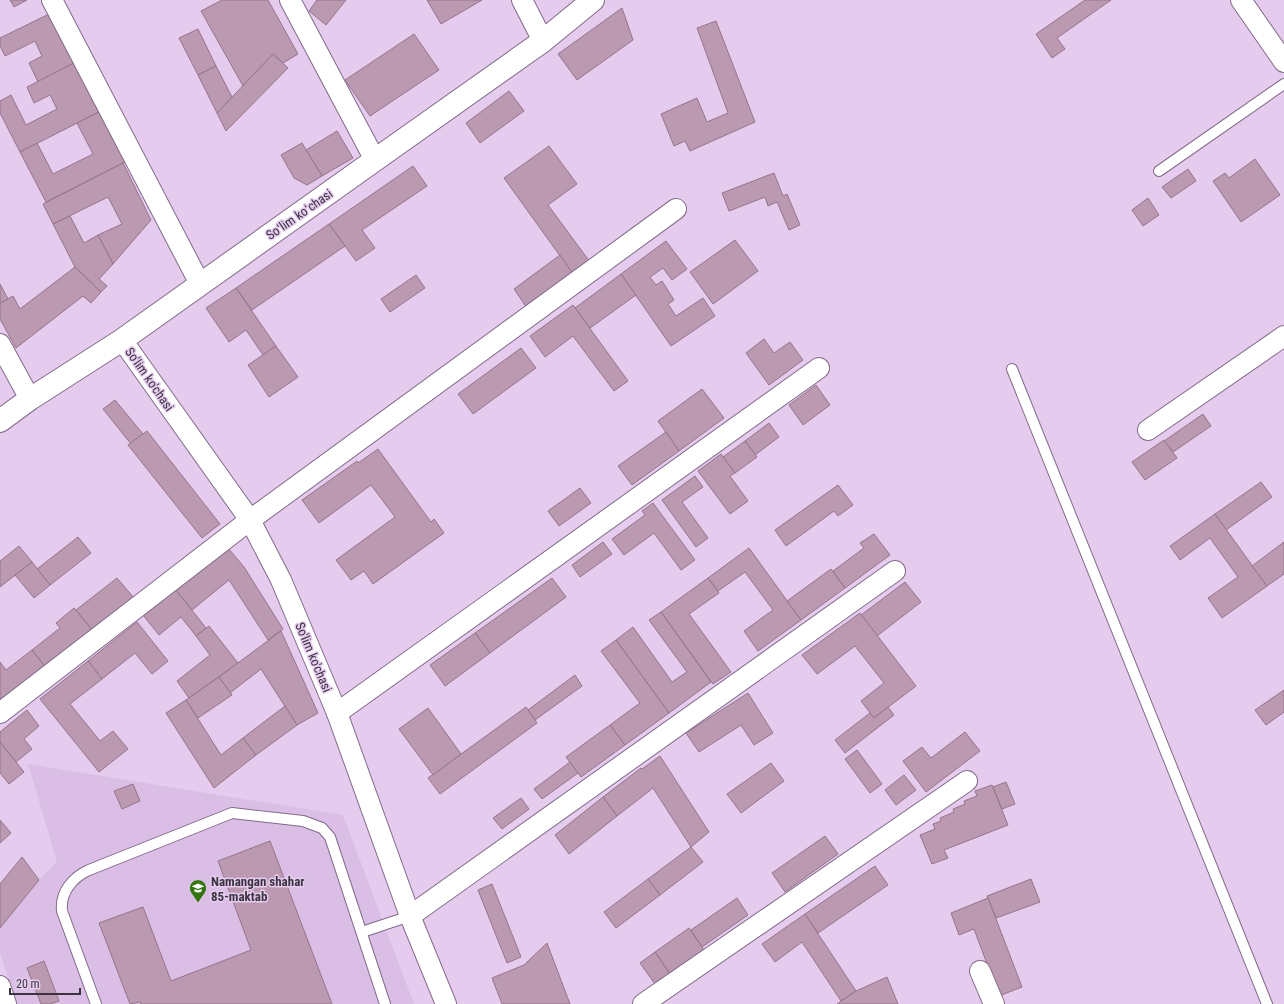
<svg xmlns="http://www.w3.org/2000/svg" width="1284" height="1004" font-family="'Roboto Condensed',sans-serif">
<rect width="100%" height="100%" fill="#e5ccee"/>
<path fill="#dbbee5" d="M28 764 343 815 414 1004H17L0 953V928L39 880 57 862Z"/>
<g fill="#bb99b0" stroke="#95748b">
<path d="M10 0H27L14 7Z"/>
<path d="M222 0H268L298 54 283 63 273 54 243 86 201 11Z"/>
<path d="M317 0H346L326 25 309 11Z"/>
<path d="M427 0H482L441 24Z"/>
<path d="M1085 0H1111L1057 38 1065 49 1052 58 1036 34Z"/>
<path d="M622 8 633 40 577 80 558 54Z"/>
<path d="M49 14 74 63 38 82 29 63 42 56 35 41 5 56 0 46V38Z"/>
<path d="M716 21 755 122 690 151 685 141 674 146 661 114 697 98 707 122 728 113 697 28Z"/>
<path d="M198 29 216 66 198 75 179 38Z"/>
<path d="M414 34 439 70 370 116 345 80Z"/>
<path d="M273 54 288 68 226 131 217 113Z"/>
<path d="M74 63 99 112 20 152 0 113V101L11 95 26 125 57 109 50 95 34 103 27 87Z"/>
<path d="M216 66 232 97 217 113 198 75Z"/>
<path d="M509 91 524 111 480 143 466 123Z"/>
<path d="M99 112 125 162 46 202 20 152 37 143 53 174 93 154 77 123Z"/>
<path d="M337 131 353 158 322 176 306 150Z"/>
<path d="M302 143 322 176 307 185 294 178 281 155Z"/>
<path d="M549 146 577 184 548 205 590 262 573 274 504 178Z"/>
<path d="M1255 159 1280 195 1241 222 1213 181 1225 173 1229 178Z"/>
<path d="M123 163 151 220 113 264 98 235 122 224 108 197 53 224 43 204Z"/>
<path d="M413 166 427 186 362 230 375 248 356 261 329 224Z"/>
<path d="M1188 169 1196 181 1171 198 1162 187Z"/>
<path d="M774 173 783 196 787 194 800 225 789 230 777 202 768 206 765 197 729 211 722 193Z"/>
<path d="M1148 198 1159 215 1143 226 1132 210Z"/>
<path d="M70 216 84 243 98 235 113 264 99 279 107 286 101 292 75 267 53 224Z"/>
<path d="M329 224 345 246 252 310 236 288Z"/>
<path d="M735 240 758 271 713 304 690 272Z"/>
<path d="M666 241 687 269 672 280 663 268 650 277 656 285 662 281 674 300 668 304 676 316 703 298 715 316 671 346 621 274Z"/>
<path d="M560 255 573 274 527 308 514 289Z"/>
<path d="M75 267 101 292 91 303 83 296 16 348 0 319V303L13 296 20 309Z"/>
<path d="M621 274 636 295 590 328 575 308Z"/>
<path d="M416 275 425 288 390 312 381 299Z"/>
<path d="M0 284 8 299 0 303Z"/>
<path d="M236 288 276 346 263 355 246 330 229 342 206 308Z"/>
<path d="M573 305 628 381 614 391 573 336 545 357 530 336Z"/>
<path d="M764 339 774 353 790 342 803 360 769 385 746 353Z"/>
<path d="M276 346 298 377 269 397 248 365Z"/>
<path d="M521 348 536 368 473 414 458 394Z"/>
<path d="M816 385 830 405 803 425 789 405Z"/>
<path d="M702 389 724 418 679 451 658 421Z"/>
<path d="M115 400 143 434 131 444 103 409Z"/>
<path d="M1203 414 1211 426 1173 452 1164 441Z"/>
<path d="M769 423 779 437 755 455 745 441Z"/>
<path d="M147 431 220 524 202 538 128 445Z"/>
<path d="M666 432 679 451 632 485 618 466Z"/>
<path d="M1164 440 1177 458 1145 480 1132 462Z"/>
<path d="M745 441 757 457 735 473 723 457Z"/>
<path d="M378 449 431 522 434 519 444 533 373 584 364 571 351 580 336 560 395 517 371 485 319 523 302 500 357 461 358 463Z"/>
<path d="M721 454 735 473 730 476 748 501 730 514 698 471Z"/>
<path d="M695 476 703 487 682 502 708 538 696 547 662 500Z"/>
<path d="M1261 482 1272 497 1226 530 1215 514Z"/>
<path d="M838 485 853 505 838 516 834 511 786 546 775 530Z"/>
<path d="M580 488 591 503 559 526 548 511Z"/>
<path d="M653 503 695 560 681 570 654 533 624 555 612 539 645 515 642 511Z"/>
<path d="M1215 514 1267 586 1222 618 1208 598 1238 577 1210 538 1180 560 1170 546Z"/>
<path d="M874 534 890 555 845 588 833 571 864 548 860 543Z"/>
<path d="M78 537 91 553 50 585 37 569Z"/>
<path d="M603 542 612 554 580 577 572 565Z"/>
<path d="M1284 542V574L1267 586 1252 566Z"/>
<path d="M19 546 32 562 0 587V561Z"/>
<path d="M228 548 244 567 283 629 268 640 229 580 192 610 176 590Z"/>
<path d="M749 548 801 620 758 651 744 631 773 610 745 572 718 591 708 578Z"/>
<path d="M32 562 50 585 34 598 15 575Z"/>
<path d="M831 569 845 588 801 620 787 601Z"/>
<path d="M117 578 134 598 93 631 76 610Z"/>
<path d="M552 578 566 597 490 653 475 633Z"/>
<path d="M708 578 719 593 689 614 731 672 713 684 661 612Z"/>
<path d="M905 582 921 602 877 636 861 615Z"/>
<path d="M176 590 206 628 196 636 181 617 159 635 143 615Z"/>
<path d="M74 608 93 631 46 668 32 650 60 628 56 623Z"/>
<path d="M661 612 711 682 669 713 616 640 633 627 672 682 687 672 649 620Z"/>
<path d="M860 613 916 686 874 718 861 701 884 683 855 646 817 674 802 655Z"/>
<path d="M137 622 168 661 152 674 135 653 102 679 88 661Z"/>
<path d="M209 626 238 663 189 698 177 681 210 655 196 636Z"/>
<path d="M281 631 318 713 297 725 261 669 230 693 219 677Z"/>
<path d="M475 633 490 653 445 686 430 665Z"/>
<path d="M616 640 669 713 625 745 610 725 640 703 601 651Z"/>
<path d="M32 650 46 668 3 702 0 698V662L6 670Z"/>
<path d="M88 661 102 679 70 704 100 741 113 731 128 749 99 772 40 699Z"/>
<path d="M575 675 582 686 535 720 528 710Z"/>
<path d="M219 677 232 695 198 718 186 700Z"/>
<path d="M1284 690V712L1266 725 1255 710Z"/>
<path d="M748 693 773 733 754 745 741 725 699 752 686 733Z"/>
<path d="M186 700 221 755 243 738 256 755 214 788 166 713Z"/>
<path d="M285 706 297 725 256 755 243 738Z"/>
<path d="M526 707 537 723 440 794 428 778Z"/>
<path d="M888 707 894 715 845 753 835 740 870 713 874 718Z"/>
<path d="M428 708 461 754 433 775 399 729Z"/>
<path d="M27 710 39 726 24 739 32 749 16 762 0 742V732Z"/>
<path d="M610 725 625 745 581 777 566 757Z"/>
<path d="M965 732 980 751 926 792 903 761 922 747 931 758Z"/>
<path d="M0 742 24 772 9 784 0 773Z"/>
<path d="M857 750 882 784 870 793 845 759Z"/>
<path d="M660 756 709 832 691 847 653 788 617 816 603 797 641 768 642 769Z"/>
<path d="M570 762 578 773 542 799 534 789Z"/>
<path d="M771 763 784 781 741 813 727 794Z"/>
<path d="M904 775 916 790 896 805 885 790Z"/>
<path d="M1006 782 1015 804 1002 809 993 787Z"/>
<path d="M133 784 140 801 122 809 114 791Z"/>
<path d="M992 785 1008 825 944 850 948 858 932 864 920 835 935 829 933 824 941 821 940 818 954 812 953 809 965 804 964 801 977 796 975 791Z"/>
<path d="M603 797 617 816 569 854 555 835Z"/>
<path d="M521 798 529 809 502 829 493 818Z"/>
<path d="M0 820 11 833 0 843Z"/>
<path d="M825 836 838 854 785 892 772 873Z"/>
<path d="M270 841 332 1004H141L140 1002 130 1004 99 923 143 907 171 981 251 950 218 861Z"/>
<path d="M691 847 703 862 660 895 648 879Z"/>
<path d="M22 857 39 880 0 928V884Z"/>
<path d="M875 866 888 885 818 933 805 914Z"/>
<path d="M648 879 660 895 616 928 604 912Z"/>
<path d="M1031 879 1040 902 996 918 987 896Z"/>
<path d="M492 884 521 957 507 963 478 890Z"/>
<path d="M737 898 748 915 702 947 691 930Z"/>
<path d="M988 898 1022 987 999 996 974 929 959 935 951 913Z"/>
<path d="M805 914 856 991 841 1001 802 942 775 962 762 944Z"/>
<path d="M689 928 704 950 670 974 655 952Z"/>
<path d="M547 943 570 1004H502L492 978 524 965Z"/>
<path d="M655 952 670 974 655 984 640 963Z"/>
<path d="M44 961 59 1001 50 1004H41L27 968Z"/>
<path d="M887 977 898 1004H837L856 991Z"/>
</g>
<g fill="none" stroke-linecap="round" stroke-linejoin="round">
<g stroke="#826b89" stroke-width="12">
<g id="service">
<path d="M1159 171 1284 84"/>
<path d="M1012 369 1267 1004"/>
<path d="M362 932 410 916"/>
<path d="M96 1004 62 911C60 892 73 877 89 870L232 813 303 821 322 828 330 837 385 1004"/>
</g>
</g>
<g stroke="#826b89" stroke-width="22">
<g id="minor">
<path d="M52 0 200 284"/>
<path d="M290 0 375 160"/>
<path d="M522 0 543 41"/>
<path d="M1241 0 1284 62"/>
<path d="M122 340 250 520 281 580 337 713 410 916 446 1004"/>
<path d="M0 344 30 399"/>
<path d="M1148 430 1284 336"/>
<path d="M0 713 250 520 676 209"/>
<path d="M337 713 819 368"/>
<path d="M410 916 895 571"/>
<path d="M980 971 994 1004"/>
<path d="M0 986 6 1004"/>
<path d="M643 1004 967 781"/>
</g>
</g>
<g stroke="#826b89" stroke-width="24">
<path id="tertiary" d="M0 421 30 399 122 340 375 160 543 41 593 0"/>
</g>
<use href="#service" stroke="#fff" stroke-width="10"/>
<use href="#minor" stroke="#fff" stroke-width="20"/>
<use href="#tertiary" stroke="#fff" stroke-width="22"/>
</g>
<defs>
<g id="school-pin" transform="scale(0.9)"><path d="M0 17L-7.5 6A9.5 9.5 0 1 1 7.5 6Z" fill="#33740f" stroke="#e5ccee"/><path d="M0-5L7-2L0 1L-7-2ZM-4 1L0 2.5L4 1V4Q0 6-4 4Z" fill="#fff"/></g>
</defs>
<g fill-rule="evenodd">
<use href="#school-pin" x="198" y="888"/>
</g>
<g text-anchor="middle" stroke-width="3" stroke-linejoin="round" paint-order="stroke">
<g font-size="13" fill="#3c3340" stroke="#e5ccee">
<text transform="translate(299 214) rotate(-35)" y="5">Soʻlim koʻchasi</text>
<text transform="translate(150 379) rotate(55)" y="5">So'lim ko'chasi</text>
<text transform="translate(314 657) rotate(67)" y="5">So'lim ko'chasi</text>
</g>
<g font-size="13" font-weight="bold" fill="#3c3340" stroke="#e5ccee" text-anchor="start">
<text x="211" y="886">Namangan shahar<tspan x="211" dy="15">85-maktab</tspan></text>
</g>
</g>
<path d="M10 988v6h70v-6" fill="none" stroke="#3c3340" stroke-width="2"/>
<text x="16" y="988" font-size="12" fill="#3c3340" stroke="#e5ccee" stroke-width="3" paint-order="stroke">20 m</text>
</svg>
